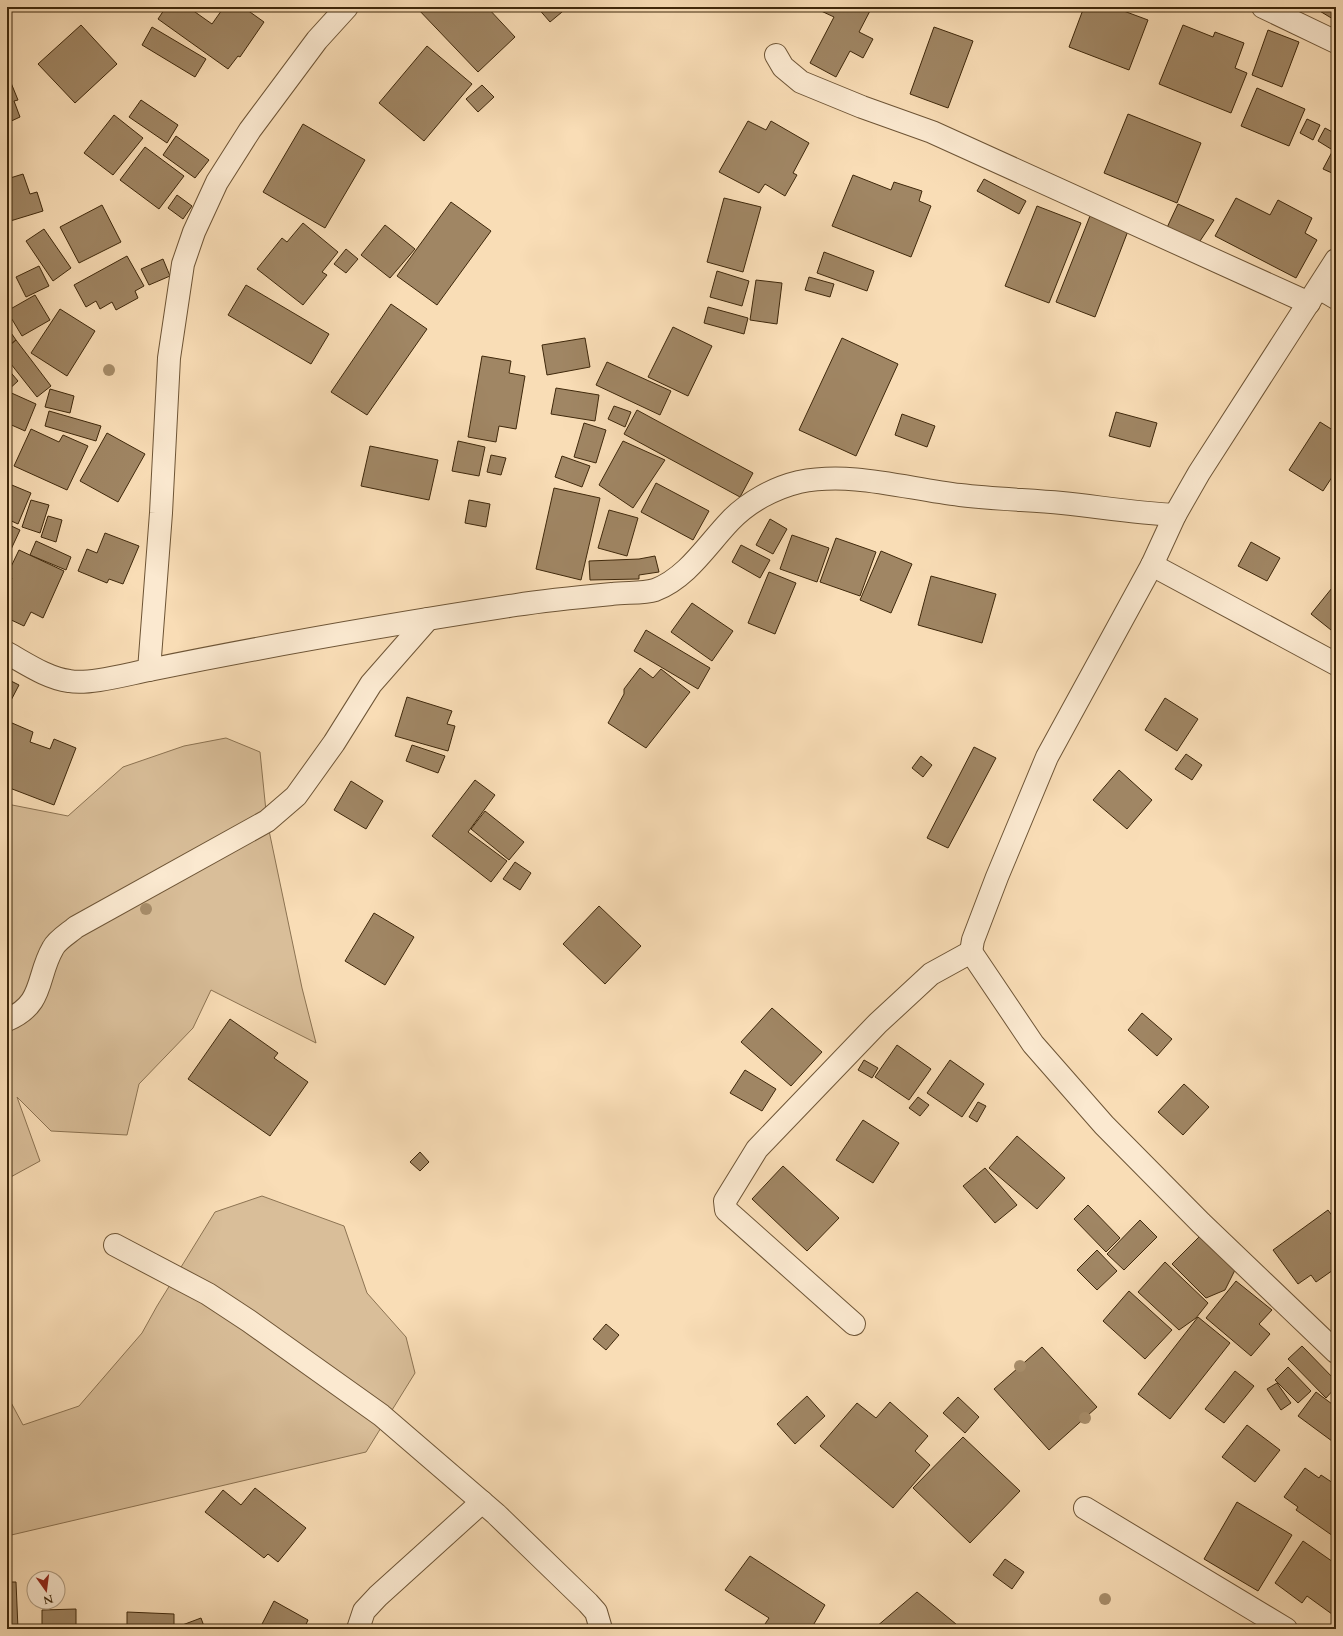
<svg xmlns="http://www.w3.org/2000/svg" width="1343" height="1636" font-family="Cardo,serif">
<rect width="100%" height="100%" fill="#f9ddb6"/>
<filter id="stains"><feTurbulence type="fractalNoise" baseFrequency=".005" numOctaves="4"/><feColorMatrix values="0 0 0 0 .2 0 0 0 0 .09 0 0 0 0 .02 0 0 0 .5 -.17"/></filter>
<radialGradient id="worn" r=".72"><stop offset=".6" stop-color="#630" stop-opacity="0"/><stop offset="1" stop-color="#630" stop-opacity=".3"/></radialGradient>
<g fill="#d9be99" stroke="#8c7352">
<path d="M226 738 260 752 267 821 302 988 316 1043 211 990 193 1028 139 1084 127 1135 51 1131 17 1097 40 1161 7 1179V804L68 816 123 767 184 746Z"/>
<path d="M262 1196 344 1226 367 1293 406 1337 415 1373 366 1452 7 1536V1395L23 1425 79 1406 142 1333 157 1306 215 1212Z"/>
</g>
<g fill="#a08664" stroke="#3f280b">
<path d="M166 7H188L212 24 224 7H243L264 22 240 57 238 56 228 69 158 19Z"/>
<path d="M416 7H487L515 37 478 72Z"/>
<path d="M537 7H568L550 22Z"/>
<path d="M821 7H872L859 32 873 39 863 58 850 51 836 77 810 63 834 17 819 10Z"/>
<path d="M1084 7H1113L1148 20 1129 70 1069 47Z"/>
<path d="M1313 7H1336V14L1333 19Z"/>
<path d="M81 25 117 64 75 103 38 64Z"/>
<path d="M1183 25 1213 37 1215 32 1244 43 1235 68 1247 73 1231 113 1159 84Z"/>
<path d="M152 27 206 59 195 77 142 45Z"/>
<path d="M934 27 973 41 948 108 910 94Z"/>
<path d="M1268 30 1299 42 1282 87 1252 75Z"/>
<path d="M427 46 472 84 424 141 379 103Z"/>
<path d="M7 73 18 100 14 101 20 117 7 123Z"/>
<path d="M482 85 494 97 478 112 466 99Z"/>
<path d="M1257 88 1305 109 1289 146 1241 126Z"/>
<path d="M141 100 178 125 167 143 129 117Z"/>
<path d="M1128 114 1201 143 1177 203 1104 173Z"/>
<path d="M114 115 143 138 113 175 84 153Z"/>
<path d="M1307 119 1320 125 1313 140 1300 133Z"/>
<path d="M748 121 766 130 771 121 809 143 793 173 797 175 785 196 765 184 759 193 719 172Z"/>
<path d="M303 124 365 160 325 228 263 192Z"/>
<path d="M1325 128 1336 134V140L1331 149 1318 141Z"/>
<path d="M176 136 209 160 195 178 163 155Z"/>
<path d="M145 147 184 176 159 209 120 180Z"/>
<path d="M1332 152 1336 154V165L1332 173 1323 169Z"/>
<path d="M23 174 30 194 37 192 43 211 7 222V179Z"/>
<path d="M853 175 891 190 894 182 922 191 919 201 931 206 911 257 832 226Z"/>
<path d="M984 179 1026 201 1019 214 977 191Z"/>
<path d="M177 195 192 206 183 219 168 208Z"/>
<path d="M724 198 761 207 743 272 707 262Z"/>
<path d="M1236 198 1270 215 1278 200 1312 218 1305 233 1317 240 1296 278 1215 236Z"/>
<path d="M451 202 491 231 437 305 397 276Z"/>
<path d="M1178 204 1214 220 1196 247 1164 234Z"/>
<path d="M102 205 121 242 79 263 60 227Z"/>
<path d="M1037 206 1081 223 1049 303 1005 286Z"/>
<path d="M1090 216 1128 231 1095 317 1056 302Z"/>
<path d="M303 223 338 252 322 272 327 275 303 305 257 269 282 238 287 242Z"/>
<path d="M385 225 415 249 390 278 361 255Z"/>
<path d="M44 229 71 268 53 281 26 241Z"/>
<path d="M346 249 358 259 346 273 334 264Z"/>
<path d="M824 252 874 271 867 291 817 273Z"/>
<path d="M127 256 144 286 135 291 138 298 116 310 112 302 100 309 96 301 86 307 74 285Z"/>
<path d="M163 259 170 276 149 285 141 269Z"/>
<path d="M39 266 49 286 26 297 16 277Z"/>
<path d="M717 271 749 281 742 306 710 297Z"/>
<path d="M809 277 834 284 830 297 805 290Z"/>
<path d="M756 280 782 283 777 324 750 320Z"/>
<path d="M246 285 329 334 311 364 228 315Z"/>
<path d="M35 295 50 320 22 336 7 311Z"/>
<path d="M391 304 427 329 367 415 331 392Z"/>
<path d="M708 307 748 318 744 334 704 323Z"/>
<path d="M60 309 95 331 67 376 31 353Z"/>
<path d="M7 327 16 340 7 347Z"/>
<path d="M673 327 712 346 688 396 648 377Z"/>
<path d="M585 338 590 367 547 375 542 345Z"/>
<path d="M842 338 898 364 856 456 799 430Z"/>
<path d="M16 340 51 386 37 397 7 359V348Z"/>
<path d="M482 356 511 361 509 373 525 376 516 429 499 426 496 442 468 437Z"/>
<path d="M607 362 671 391 660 415 596 385Z"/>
<path d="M7 368 18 381 7 391Z"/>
<path d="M556 388 599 395 595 421 551 414Z"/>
<path d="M50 389 74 396 70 413 45 407Z"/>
<path d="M7 391 36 404 25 431 7 423Z"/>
<path d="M614 406 631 412 625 427 608 419Z"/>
<path d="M637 410 753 473 740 497 624 434Z"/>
<path d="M49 411 101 426 96 441 45 426Z"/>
<path d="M1116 412 1157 423 1150 447 1109 436Z"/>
<path d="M902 414 935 426 927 447 895 435Z"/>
<path d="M1320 422 1336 432V471L1323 491 1289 470Z"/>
<path d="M584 423 606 430 596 463 574 457Z"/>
<path d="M31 429 59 442 63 435 88 446 67 490 14 466Z"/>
<path d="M107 433 145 454 118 502 80 481Z"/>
<path d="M458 441 485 447 479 476 452 471Z"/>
<path d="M623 441 665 460 633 508 599 485Z"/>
<path d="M370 446 438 460 429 500 361 486Z"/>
<path d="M491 455 506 458 501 475 487 472Z"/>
<path d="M562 456 590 466 582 487 555 477Z"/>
<path d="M7 483 31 493 18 524 7 519Z"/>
<path d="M656 483 709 511 693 540 641 512Z"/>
<path d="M554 488 600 498 581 580 536 569Z"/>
<path d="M31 500 49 505 40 533 22 527Z"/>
<path d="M469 500 490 504 486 527 465 523Z"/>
<path d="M609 510 638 518 627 556 598 548Z"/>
<path d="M48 516 62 520 56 542 41 537Z"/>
<path d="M770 519 787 529 773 554 756 545Z"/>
<path d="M7 524 20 530 7 558Z"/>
<path d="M105 533 139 546 123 584 109 579 107 583 78 571 87 549 97 553Z"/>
<path d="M792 535 829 548 817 582 780 569Z"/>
<path d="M836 538 876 552 860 596 820 582Z"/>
<path d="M36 541 71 557 66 570 30 555Z"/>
<path d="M1251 542 1280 558 1267 581 1238 566Z"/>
<path d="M741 545 770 560 760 578 732 562Z"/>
<path d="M19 550 64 571 43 618 31 612 24 626 7 618V588L12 578 7 575Z"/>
<path d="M881 551 912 564 891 613 860 600Z"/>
<path d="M655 556 659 572 639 575V579L590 580 589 561 639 559Z"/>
<path d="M769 572 796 583 775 634 748 623Z"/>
<path d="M931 576 996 594 982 643 918 625Z"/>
<path d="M1336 583V634L1311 614Z"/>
<path d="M692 603 733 631 712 661 671 632Z"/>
<path d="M646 630 710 668 698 689 634 651Z"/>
<path d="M640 668 653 678 661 669 690 692 646 748 608 723 624 694V689Z"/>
<path d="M7 679 19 685 7 708Z"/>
<path d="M407 697 452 711 447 724 455 726 448 751 395 736Z"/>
<path d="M1165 698 1198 719 1177 751 1145 730Z"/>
<path d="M12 723 33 732 30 742 50 749 54 739 76 748 54 805 7 787V737Z"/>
<path d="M412 745 445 756 438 773 406 761Z"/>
<path d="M974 747 996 758 948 848 927 838Z"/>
<path d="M1186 754 1202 765 1192 780 1175 769Z"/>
<path d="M921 756 932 765 923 777 912 768Z"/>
<path d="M1119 770 1152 800 1127 829 1093 800Z"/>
<path d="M475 780 495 795 468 832 507 861 491 882 432 836Z"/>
<path d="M351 781 383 801 366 829 334 810Z"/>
<path d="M485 811 524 842 509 860 471 829Z"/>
<path d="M515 862 531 873 520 890 503 879Z"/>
<path d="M599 906 641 946 605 984 563 944Z"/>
<path d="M374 913 414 937 385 985 345 961Z"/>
<path d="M772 1008 822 1052 791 1086 741 1042Z"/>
<path d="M1142 1013 1172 1039 1157 1056 1128 1030Z"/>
<path d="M230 1019 278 1053 274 1058 308 1082 270 1136 188 1079Z"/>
<path d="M897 1045 931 1069 909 1100 875 1077Z"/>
<path d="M864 1060 878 1068 872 1078 858 1070Z"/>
<path d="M950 1060 984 1084 962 1117 927 1093Z"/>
<path d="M745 1070 776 1089 762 1111 730 1093Z"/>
<path d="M1184 1084 1209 1107 1183 1135 1158 1112Z"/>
<path d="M918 1097 929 1105 920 1116 909 1108Z"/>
<path d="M978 1102 986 1106 977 1122 969 1117Z"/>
<path d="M863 1120 899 1143 873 1183 836 1160Z"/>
<path d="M1017 1136 1065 1178 1037 1209 989 1168Z"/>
<path d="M420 1152 429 1162 420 1171 410 1162Z"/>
<path d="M783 1166 839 1218 807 1251 752 1199Z"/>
<path d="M985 1168 1017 1205 995 1223 963 1186Z"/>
<path d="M1088 1205 1120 1238 1106 1252 1074 1219Z"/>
<path d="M1328 1210 1336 1221V1268L1316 1282 1311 1275 1298 1284 1273 1250Z"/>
<path d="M1140 1220 1157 1237 1124 1270 1107 1254Z"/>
<path d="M1200 1236 1235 1270 1225 1290 1206 1298 1172 1264Z"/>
<path d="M1097 1250 1117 1271 1097 1290 1077 1270Z"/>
<path d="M1165 1262 1208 1303 1196 1318 1179 1330 1138 1292Z"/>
<path d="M1236 1281 1272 1310 1259 1324 1270 1334 1251 1356 1206 1318Z"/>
<path d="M1129 1291 1172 1330 1145 1359 1103 1321Z"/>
<path d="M1198 1317 1230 1343 1170 1419 1138 1394Z"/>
<path d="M606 1324 619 1335 606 1350 593 1339Z"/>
<path d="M1302 1346 1336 1381V1387L1326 1398 1288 1359Z"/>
<path d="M1042 1347 1097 1407 1049 1450 994 1389Z"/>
<path d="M1288 1367 1311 1391 1298 1403 1275 1380Z"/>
<path d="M1235 1371 1254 1386 1224 1423 1205 1409Z"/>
<path d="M1277 1383 1291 1403 1281 1410 1267 1389Z"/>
<path d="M1316 1392 1336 1407V1444L1298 1416Z"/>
<path d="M807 1396 825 1416 795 1444 777 1424Z"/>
<path d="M958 1397 979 1417 965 1433 943 1413Z"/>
<path d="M890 1402 928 1436 915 1451 930 1465 893 1508 820 1446 857 1403 876 1418Z"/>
<path d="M1247 1425 1280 1450 1255 1482 1222 1457Z"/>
<path d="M963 1437 1020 1491 970 1543 913 1488Z"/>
<path d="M1305 1468 1319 1478 1321 1475 1336 1485V1532L1333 1536 1296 1510 1298 1507 1284 1497Z"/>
<path d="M255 1488 306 1528 278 1562 268 1554 264 1558 205 1512 223 1490 241 1505Z"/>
<path d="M1237 1502 1292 1535 1258 1591 1204 1559Z"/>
<path d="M1303 1541 1336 1564V1617L1307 1596 1302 1603 1275 1583Z"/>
<path d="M750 1556 825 1605 811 1629H766L763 1627 769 1618 725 1590Z"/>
<path d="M1005 1559 1024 1572 1012 1589 993 1575Z"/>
<path d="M7 1582H16L18 1629H7Z"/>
<path d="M917 1592 962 1629H880L876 1627Z"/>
<path d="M274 1601 308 1620 304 1629H268L261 1626Z"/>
<path d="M76 1609V1629H42V1610Z"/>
<path d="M127 1612 174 1614V1629H127Z"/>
<path d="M201 1618 205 1629H178L177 1627Z"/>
</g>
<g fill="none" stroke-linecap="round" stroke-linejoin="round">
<g stroke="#6e5536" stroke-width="24">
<g id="minor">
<path d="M1263 7 1336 42"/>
<path d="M776 55 783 67 801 82 862 107 932 132 1309 303"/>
<path d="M1319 288 1336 298"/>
<path d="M1152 565 1336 664"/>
<path d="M7 653C27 664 47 678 69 681 89 685 128 674 149 670L161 513 169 358 183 264 194 232 217 182 250 130 317 40 347 7"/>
<path d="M149 670C271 645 393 624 516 605 548 600 580 597 612 594 625 592 643 594 655 590 687 578 707 545 730 521 748 502 774 488 799 482 852 471 907 489 960 495 994 499 1028 500 1062 503 1100 507 1137 513 1175 515"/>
<path d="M971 952 973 940 997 877 1047 757 1152 565 1175 515 1199 473 1336 260"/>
<path d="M7 1020C45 1004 36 977 53 948 57 940 69 933 76 927L267 821 296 796 334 743 371 684 428 619"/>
<path d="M115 1245 208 1294 249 1321 381 1415 496 1514 588 1603 596 1612 601 1629"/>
<path d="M854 1324 726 1210 725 1201 757 1149 878 1023 931 974 971 952 1033 1044 1104 1125 1201 1223 1336 1352"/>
<path d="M1085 1508 1286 1629"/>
<path d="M358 1629 364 1611 378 1596 482 1502"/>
</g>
</g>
<use href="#minor" stroke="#fbe9d0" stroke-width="22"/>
</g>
<g fill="#a88e6b">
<circle cx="109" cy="370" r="6"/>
<circle cx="146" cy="909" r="6"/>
<circle cx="1020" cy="1366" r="6"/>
<circle cx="1085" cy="1418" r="6"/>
<circle cx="1105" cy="1599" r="6"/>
</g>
<rect width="1343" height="1636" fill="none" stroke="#f9ddb6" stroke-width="24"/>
<rect x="8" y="8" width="1327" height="1620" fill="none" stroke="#3f280b" stroke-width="2"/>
<rect x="12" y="12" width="1319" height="1612" fill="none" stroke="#3f280b"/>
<g transform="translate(46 1590) rotate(166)"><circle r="19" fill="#fbe9d0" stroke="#b09c81"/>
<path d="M0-3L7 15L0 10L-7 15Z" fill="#8f2418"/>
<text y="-6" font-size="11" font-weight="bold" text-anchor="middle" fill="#3f280b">N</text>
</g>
<rect width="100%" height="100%" filter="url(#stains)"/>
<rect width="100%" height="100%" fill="url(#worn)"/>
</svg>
